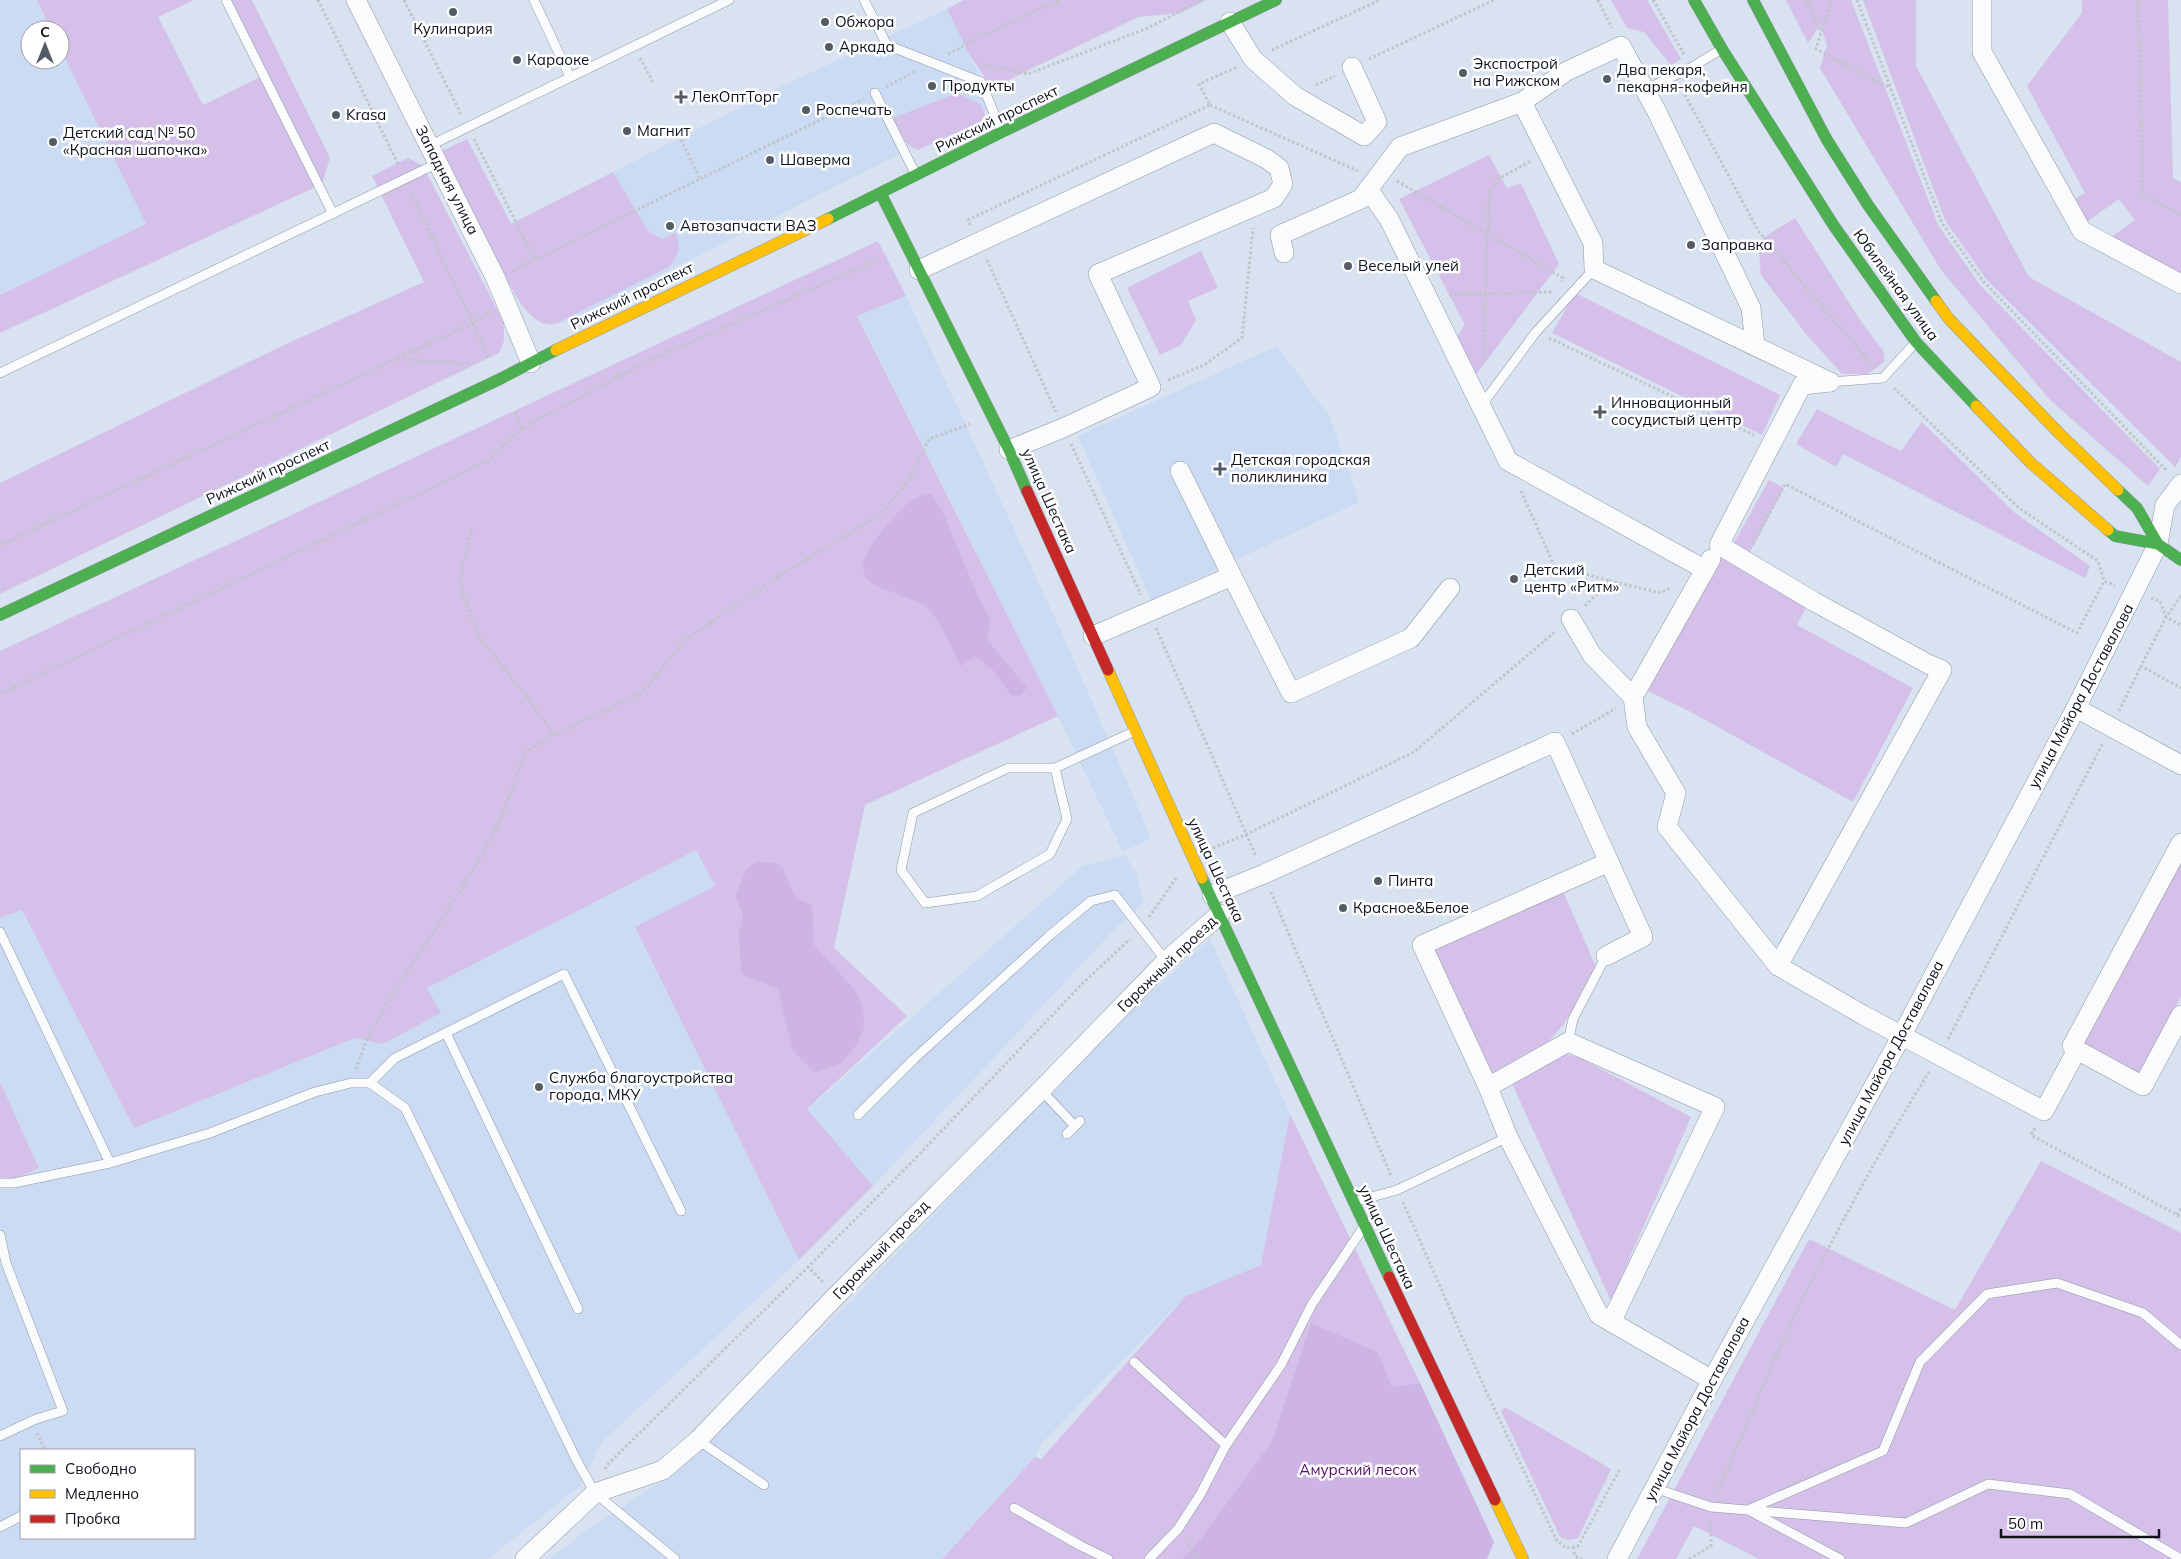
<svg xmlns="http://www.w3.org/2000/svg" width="2181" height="1559" font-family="Mulish,sans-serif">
<rect width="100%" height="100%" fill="#d8e2f0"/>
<g fill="#cbdbf3" fill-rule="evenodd">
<path d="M0 0H37L51 30H30V60H60V48L146 224 0 295Z"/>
<path d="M947 9 995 106 563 324 511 224 786 84Z"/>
<path d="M906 296 1067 644 1151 838 1123 852 1058 716 857 315Z"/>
<path d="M1277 346 1330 417 1359 502 1151 600 1078 436Z"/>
<path d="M696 850 715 886 635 927 799 1260 602 1442 579 1487 488 1559H0V1177L15 1179 39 1167 0 1082V918L22 910 134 1128 355 1038 383 1044 441 1013 426 988ZM21 1450H194V1538H21Z"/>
<path d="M1125 855 1137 874 1143 904 1118 926 873 1186 807 1110 1083 866Z"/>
<path d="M1210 939 1290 1114 1261 1265 1186 1296 1043 1442 1035 1457 941 1559H549L591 1527 670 1476 719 1431 851 1301 1123 1018Z"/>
</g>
<g fill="#d4c0e9">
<path d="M37 0H194L158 17 203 105 264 75 226 0H252L330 158 322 184 0 333V295L146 224 60 48V30H51Z"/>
<path d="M964 0H1206L1180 13 1138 17 992 88 969 54 947 9Z"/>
<path d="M1611 0H1647L1681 59 1671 65 1644 32 1627 28Z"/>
<path d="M1786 0H1851L1938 225 1980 285 2160 469 2148 486 2050 400 1941 270 1820 68 1827 45 1820 25 1808 43Z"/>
<path d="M1863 0H1916V66L2029 277 2181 362V457L2175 467 1986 279 1945 220Z"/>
<path d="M2082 0H2168L2173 178 2181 182V279L2107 240 2135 220 2119 199 2085 223 2072 201 2085 193 2027 86 2082 13Z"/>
<path d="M957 93 981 104 985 115 980 122 918 150 907 144 893 118Z"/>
<path d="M467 139 511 224 613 172 648 231 662 239 676 233C681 247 679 255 669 267L556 324C539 327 531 316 521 304L433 155Z"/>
<path d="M1489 155 1507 188 1521 183 1559 264 1475 376 1454 340 1465 325 1399 199Z"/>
<path d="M408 158 423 166 504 323V341L499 353 0 594V483L284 345 424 282 372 176Z"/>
<path d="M1795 218 1862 323 1884 352V362L1868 374H1842L1806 334 1761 275 1758 241Z"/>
<path d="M878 241 906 296 857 316 1058 716 865 805 834 948 907 1016 807 1109 873 1186 799 1260 635 927 715 886 696 850 427 988 441 1013 383 1044 355 1038 134 1128 22 910 0 918V651Z"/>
<path d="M1201 251 1218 288 1188 301 1196 320 1181 345 1160 355 1127 288Z"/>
<path d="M1575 293 1780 395 1762 435 1552 333Z"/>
<path d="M1817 409 1901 451 1922 422 2015 513 2090 566 2085 578 1843 454 1836 467 1796 444Z"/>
<path d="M1769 480 1784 488 1750 552 1734 543Z"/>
<path d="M1722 557 1808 603 1797 625 1913 688 1853 802 1689 711 1648 691Z"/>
<path d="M2181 854V996L2140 1076 2080 1043Z"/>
<path d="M1562 889 1597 969 1564 1024 1548 1042 1489 1075 1429 947Z"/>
<path d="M1559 1053 1580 1058 1691 1117 1611 1301 1509 1077Z"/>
<path d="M0 1082 39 1168 14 1179 0 1177Z"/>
<path d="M1290 1114 1420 1383 1392 1387 1378 1352 1311 1324 1272 1441 1198 1542 1182 1559H942L1035 1457 1041 1459 1186 1296 1261 1265Z"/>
<path d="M2041 1161 2181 1233V1559H1759L1694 1526 1676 1559H1637L1809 1239 1955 1310Z"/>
<path d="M1505 1407 1611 1469 1578 1538 1568 1540 1560 1537 1501 1411Z"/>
</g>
<g fill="#cdb4e4">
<path d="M931 494 942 510 977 594 991 621 987 640 1027 687 1021 695H1011L993 670 975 656 961 666C952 650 938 614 923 605 917 601 908 598 902 596 893 592 882 589 873 584 849 569 875 540 886 526 898 511 911 496 931 494Z"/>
<path d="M756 862C793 862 779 871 795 895 799 899 807 903 812 906L814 945 855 990 863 1008 864 1028 855 1047 841 1063 815 1073 793 1051 778 989 741 974 739 934 743 915 735 896 747 868Z"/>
<path d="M1311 1323 1378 1352 1392 1387 1420 1383 1494 1542 1487 1559H1182L1198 1542 1272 1441Z"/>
</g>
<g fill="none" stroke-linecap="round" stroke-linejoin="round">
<g stroke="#9097a1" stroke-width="10">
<g id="lane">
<path d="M226 0 333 214"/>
<path d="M534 0 570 77"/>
<path d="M864 0 887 45 981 82 1001 130"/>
<path d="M1645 90 1692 67 1720 50"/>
<path d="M875 93 915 173"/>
<path d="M429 146 729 0"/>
<path d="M0 373 438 163"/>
<path d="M1830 382 1883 378 1915 343"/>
<path d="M1481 406 1536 332 1594 269"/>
<path d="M1055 768 1067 819 1050 854 977 896 925 903 901 870 913 813 1008 768H1055L1135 731"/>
<path d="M0 932 110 1163"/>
<path d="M446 1033 578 1309"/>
<path d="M1568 1042 1573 1019 1606 956"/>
<path d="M370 1083 395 1058 564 974 681 1211"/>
<path d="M1041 1090 1075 1126 1080 1121"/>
<path d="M858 1115 914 1059 1049 936 1091 901 1115 895 1166 961"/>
<path d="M1067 1134 1075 1126"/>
<path d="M0 1183H14L110 1163 210 1133 315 1092 351 1083H370L405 1108 577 1461 595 1493 675 1559"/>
<path d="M1357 1201 1397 1190 1508 1137"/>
<path d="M0 1235 6 1263 63 1411 36 1419 0 1436"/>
<path d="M1134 1362 1226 1445 1281 1365 1312 1304 1363 1228"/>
<path d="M698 1440 764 1485"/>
<path d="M1654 1488 1711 1507 1906 1523 1988 1484 2070 1494 2181 1559"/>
<path d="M1014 1508 1081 1546 1108 1559"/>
<path d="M1750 1509 1883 1451 1920 1362 1987 1294 2057 1283 2143 1313 2181 1345"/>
<path d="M1752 1512 1840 1559"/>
<path d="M0 1527 21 1516"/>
<path d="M1149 1559 1178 1529 1200 1495 1226 1445"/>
</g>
</g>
<g stroke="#9097a1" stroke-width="20">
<g id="street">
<path d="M356 0 496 279 531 363"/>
<path d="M1982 0V52L2082 231 2181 284"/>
<path d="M1230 22 1253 59 1295 96 1364 136 1377 122 1352 67"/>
<path d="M1522 102 1593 243 1594 269 1830 382"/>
<path d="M1368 189 1389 219 1508 461 1704 569"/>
<path d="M1284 253 1280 235 1361 199 1400 147 1522 102 1567 71 1621 46 1657 112 1751 308 1755 345"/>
<path d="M919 270 1214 133 1267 159 1279 168 1283 184 1274 198 1098 274 1151 387 1063 428 1009 450"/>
<path d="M1830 382 1802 385 1719 545 1813 601 1928 664 1942 670 1778 966 1863 1015 2044 1111 2077 1050 2072 1046 2181 843"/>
<path d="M1180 471 1232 576"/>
<path d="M1571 619 1592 655 1633 697 1637 727 1676 793 1667 827 1778 966"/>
<path d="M1093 636 1232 576 1291 693 1411 638 1450 588"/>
<path d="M1633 697 1711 559"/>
<path d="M2076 708 2181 765"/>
<path d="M1212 895 1264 874 1555 742 1609 862 1422 945 1488 1087 1508 1137 1599 1315 1712 1380"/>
<path d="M1606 956 1643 937 1609 862"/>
<path d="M2077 1050 2143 1086 2181 1015"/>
<path d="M1488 1087 1568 1042 1715 1107 1611 1322"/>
<path d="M525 1559 595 1493 663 1470 698 1440 836 1296 1041 1090 1166 961 1220 914"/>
<path d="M1617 1559 1712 1380 1902 1035 2076 708 2158 544 2165 505 2181 484"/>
</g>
</g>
<g stroke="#9097a1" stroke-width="12">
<g id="fast">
<path d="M1694 0 1722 49 1834 226 1916 342 1976 406"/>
<path d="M1753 0 1827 140 1868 205 1936 301"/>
<path d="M881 194 1009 450 1027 491"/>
<path d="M828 219 1002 132 1276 0"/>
<path d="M2118 490 2137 508 2158 544"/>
<path d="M2108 530 2115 536 2158 544 2181 560"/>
<path d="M0 615 500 379 556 350"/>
<path d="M1202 878 1389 1277"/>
</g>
</g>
<g stroke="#9097a1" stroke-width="12">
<g id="slow">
<path d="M1936 301 1949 319 2059 433 2118 490"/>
<path d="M556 350 828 219"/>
<path d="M1976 406 2031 463 2108 530"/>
<path d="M1108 670 1202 878"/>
<path d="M1495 1500 1523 1559"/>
</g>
</g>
<g stroke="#9097a1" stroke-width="12">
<g id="jam">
<path d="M1027 491 1108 670"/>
<path d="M1389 1277 1495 1500"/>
</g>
</g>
<g stroke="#c1c5ca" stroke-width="3" stroke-dasharray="2.5 2.5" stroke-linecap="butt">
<path d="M318 0 399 166"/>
<path d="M404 0 462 116"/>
<path d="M1598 0 1612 28"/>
<path d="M1653 0 1685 56"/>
<path d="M1806 0 1821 32"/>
<path d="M1831 0 1816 49 1889 87"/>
<path d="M1857 0 1942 223 1983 281 2167 471"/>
<path d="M2138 0 2143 195 2181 215"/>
<path d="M1272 50 1380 0"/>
<path d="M948 54 988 33 1060 0"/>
<path d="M640 58 653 82"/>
<path d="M1369 59 1494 0"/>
<path d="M980 64 1028 74 1148 28 1202 0"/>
<path d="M1316 85 1335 76"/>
<path d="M1688 85 1685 95 1759 232 1872 365"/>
<path d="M886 87 916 71"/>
<path d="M1210 105 1358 171"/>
<path d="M679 135 700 179"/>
<path d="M474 139 535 260"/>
<path d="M1397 181 1563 278 1561 281"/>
<path d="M411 192 489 358"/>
<path d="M970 225 968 220 1210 105 1199 84 1237 67"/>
<path d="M987 260 1056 412"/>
<path d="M512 271 863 99"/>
<path d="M1449 295 1552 292"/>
<path d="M1549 338 1754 435"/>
<path d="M397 359 473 364"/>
<path d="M1483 362 1489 191 1500 178 1531 161"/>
<path d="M1168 380 1204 365 1242 338 1253 228"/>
<path d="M1894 388 2019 508 2098 561 2104 581 2115 585"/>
<path d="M515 412 522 428"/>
<path d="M1071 444 1141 595"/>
<path d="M1521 491 1554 565 1610 581"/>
<path d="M472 528 459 581 478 636 524 693 555 735"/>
<path d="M1753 544 1785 484 2077 633 2104 581"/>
<path d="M0 545 471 324 490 312"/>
<path d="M2181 596 2166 617 2141 666 2181 688"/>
<path d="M2151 598 2160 601 2166 617 2181 625"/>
<path d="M1585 606 1610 581 1661 593 1671 587"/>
<path d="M1156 628 1256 856"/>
<path d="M0 694 488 461 522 428 658 356 880 259"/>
<path d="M2119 711 2141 666"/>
<path d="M1572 734 1616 708"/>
<path d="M1213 848 1247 834 1414 752 1556 631"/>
<path d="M1271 892 1392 1178"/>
<path d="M1149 917 1177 877"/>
<path d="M1948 1039 2103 743"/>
<path d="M356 1069 366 1041 388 1002 477 864 503 814 525 752 555 735 643 692 685 640 784 573 881 514 911 477 929 439 970 424"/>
<path d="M2035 1128 2031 1135 2181 1217"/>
<path d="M1403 1202 1486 1391 1557 1541 1566 1548 1578 1546 1620 1469"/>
<path d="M2177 1215 2181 1208"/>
<path d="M823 1282 808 1267 912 1162 1082 984 1130 939"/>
<path d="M37 1433 45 1450"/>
<path d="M605 1469 608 1464 808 1267"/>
<path d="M1717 1493C1750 1420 1779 1345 1815 1274 1850 1206 1888 1137 1929 1072"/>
<path d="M1186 1540 1197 1559"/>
<path d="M1573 1547 1575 1556 1582 1559"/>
<path d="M1689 1559 1711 1546V1520"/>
</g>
<use href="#lane" stroke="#f9fbfd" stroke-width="9"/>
<use href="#street" stroke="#f9fbfd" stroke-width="19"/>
<use href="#fast" stroke="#4caf50" stroke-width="11"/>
<use href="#slow" stroke="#ffc107" stroke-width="11"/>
<use href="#jam" stroke="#c62828" stroke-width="11"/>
</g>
<g fill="#535b65" stroke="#fff" stroke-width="2">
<circle cx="453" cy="12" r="5"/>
<circle cx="825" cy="22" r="5"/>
<circle cx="829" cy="47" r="5"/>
<circle cx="517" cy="60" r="5"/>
<circle cx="1463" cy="73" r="5"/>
<circle cx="1607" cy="79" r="5"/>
<circle cx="932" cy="86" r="5"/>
<path d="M678.5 89.5h5v5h5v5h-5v5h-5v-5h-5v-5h5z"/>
<circle cx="806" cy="110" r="5"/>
<circle cx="336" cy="115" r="5"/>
<circle cx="627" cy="131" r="5"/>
<circle cx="53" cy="142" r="5"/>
<circle cx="770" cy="160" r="5"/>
<circle cx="670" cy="226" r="5"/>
<circle cx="1691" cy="245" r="5"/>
<circle cx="1348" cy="266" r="5"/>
<path d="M1597.5 404.5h5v5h5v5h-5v5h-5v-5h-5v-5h5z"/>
<path d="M1217.5 461.5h5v5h5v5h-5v5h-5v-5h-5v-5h5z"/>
<circle cx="1514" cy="579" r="5"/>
<circle cx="1378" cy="881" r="5"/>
<circle cx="1343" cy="908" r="5"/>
<circle cx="539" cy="1087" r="5"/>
</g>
<g text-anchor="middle" stroke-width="5" stroke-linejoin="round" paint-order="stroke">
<g font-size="15" fill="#0c121a" stroke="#fff" text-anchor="start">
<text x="835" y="27">Обжора</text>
<text x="453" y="34" text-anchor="middle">Кулинария</text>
<text x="839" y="52">Аркада</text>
<text x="527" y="65">Караоке</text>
<text x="1473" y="69">Экспострой<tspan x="1473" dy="17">на Рижском</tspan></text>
<text x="1617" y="75">Два пекаря,<tspan x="1617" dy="17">пекарня-кофейня</tspan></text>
<text x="942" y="91">Продукты</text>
<text x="691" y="102">ЛекОптТорг</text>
<text x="816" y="115">Роспечать</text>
<text x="346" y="120">Krasa</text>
<text x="637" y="136">Магнит</text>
<text x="63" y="138">Детский сад № 50<tspan x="63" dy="17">«Красная шапочка»</tspan></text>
<text x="780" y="165">Шаверма</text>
<text x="680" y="231">Автозапчасти ВАЗ</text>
<text x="1701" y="250">Заправка</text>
<text x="1358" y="271">Веселый улей</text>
<text x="1611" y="408">Инновационный<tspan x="1611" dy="17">сосудистый центр</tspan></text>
<text x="1231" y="465">Детская городская<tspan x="1231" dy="17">поликлиника</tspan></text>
<text x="1524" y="575">Детский<tspan x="1524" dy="17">центр «Ритм»</tspan></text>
<text x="1388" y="886">Пинта</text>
<text x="1353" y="913">Красное&amp;Белое</text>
<text x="549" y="1083">Служба благоустройства<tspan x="549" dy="17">города, МКУ</tspan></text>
</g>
<g font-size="15" fill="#0c121a" stroke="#fff">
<text transform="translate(997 119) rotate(-26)" y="5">Рижский проспект</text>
<text transform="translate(447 180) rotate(63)" y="5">Западная улица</text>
<text transform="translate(1896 285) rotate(54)" y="5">Юбилейная улица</text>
<text transform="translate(632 296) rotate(-26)" y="5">Рижский проспект</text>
<text transform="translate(268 472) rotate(-25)" y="5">Рижский проспект</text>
<text transform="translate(1049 501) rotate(66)" y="5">улица Шестака</text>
<text transform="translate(2081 696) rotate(-62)" y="5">улица Майора Доставалова</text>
<text transform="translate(1216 870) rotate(65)" y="5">улица Шестака</text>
<text transform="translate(1167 964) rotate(-44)" y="5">Гаражный проезд</text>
<text transform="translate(1891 1053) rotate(-62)" y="5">улица Майора Доставалова</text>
<text transform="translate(1387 1237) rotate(65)" y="5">улица Шестака</text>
<text transform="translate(881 1250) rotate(-46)" y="5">Гаражный проезд</text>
<text transform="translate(1697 1409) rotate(-62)" y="5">улица Майора Доставалова</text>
</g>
<g font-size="15" fill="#540c6a" stroke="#fff">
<text x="1358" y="1475">Амурский лесок</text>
</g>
</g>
<rect x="20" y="1449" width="175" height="90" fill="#ffffff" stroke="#9ea0a3"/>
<rect x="30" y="1465" width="25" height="8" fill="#4caf50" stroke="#9ea0a3"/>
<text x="65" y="1474" font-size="15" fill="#0c121a">Свободно</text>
<rect x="30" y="1490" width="25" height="8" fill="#ffc107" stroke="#9ea0a3"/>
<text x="65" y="1499" font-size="15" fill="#0c121a">Медленно</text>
<rect x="30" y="1515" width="25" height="8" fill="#c62828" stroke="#9ea0a3"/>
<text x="65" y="1524" font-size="15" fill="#0c121a">Пробка</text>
<g transform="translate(45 45)"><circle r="24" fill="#ffffff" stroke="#9ea0a3"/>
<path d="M0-4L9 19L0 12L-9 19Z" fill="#535b65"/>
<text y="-8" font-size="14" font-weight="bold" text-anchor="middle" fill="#0c121a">С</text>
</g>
<path d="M2001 1529v8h158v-8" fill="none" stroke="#0c121a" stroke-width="2.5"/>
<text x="2008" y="1529" font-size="15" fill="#0c121a" stroke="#ffffff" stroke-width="4" paint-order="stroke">50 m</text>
</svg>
